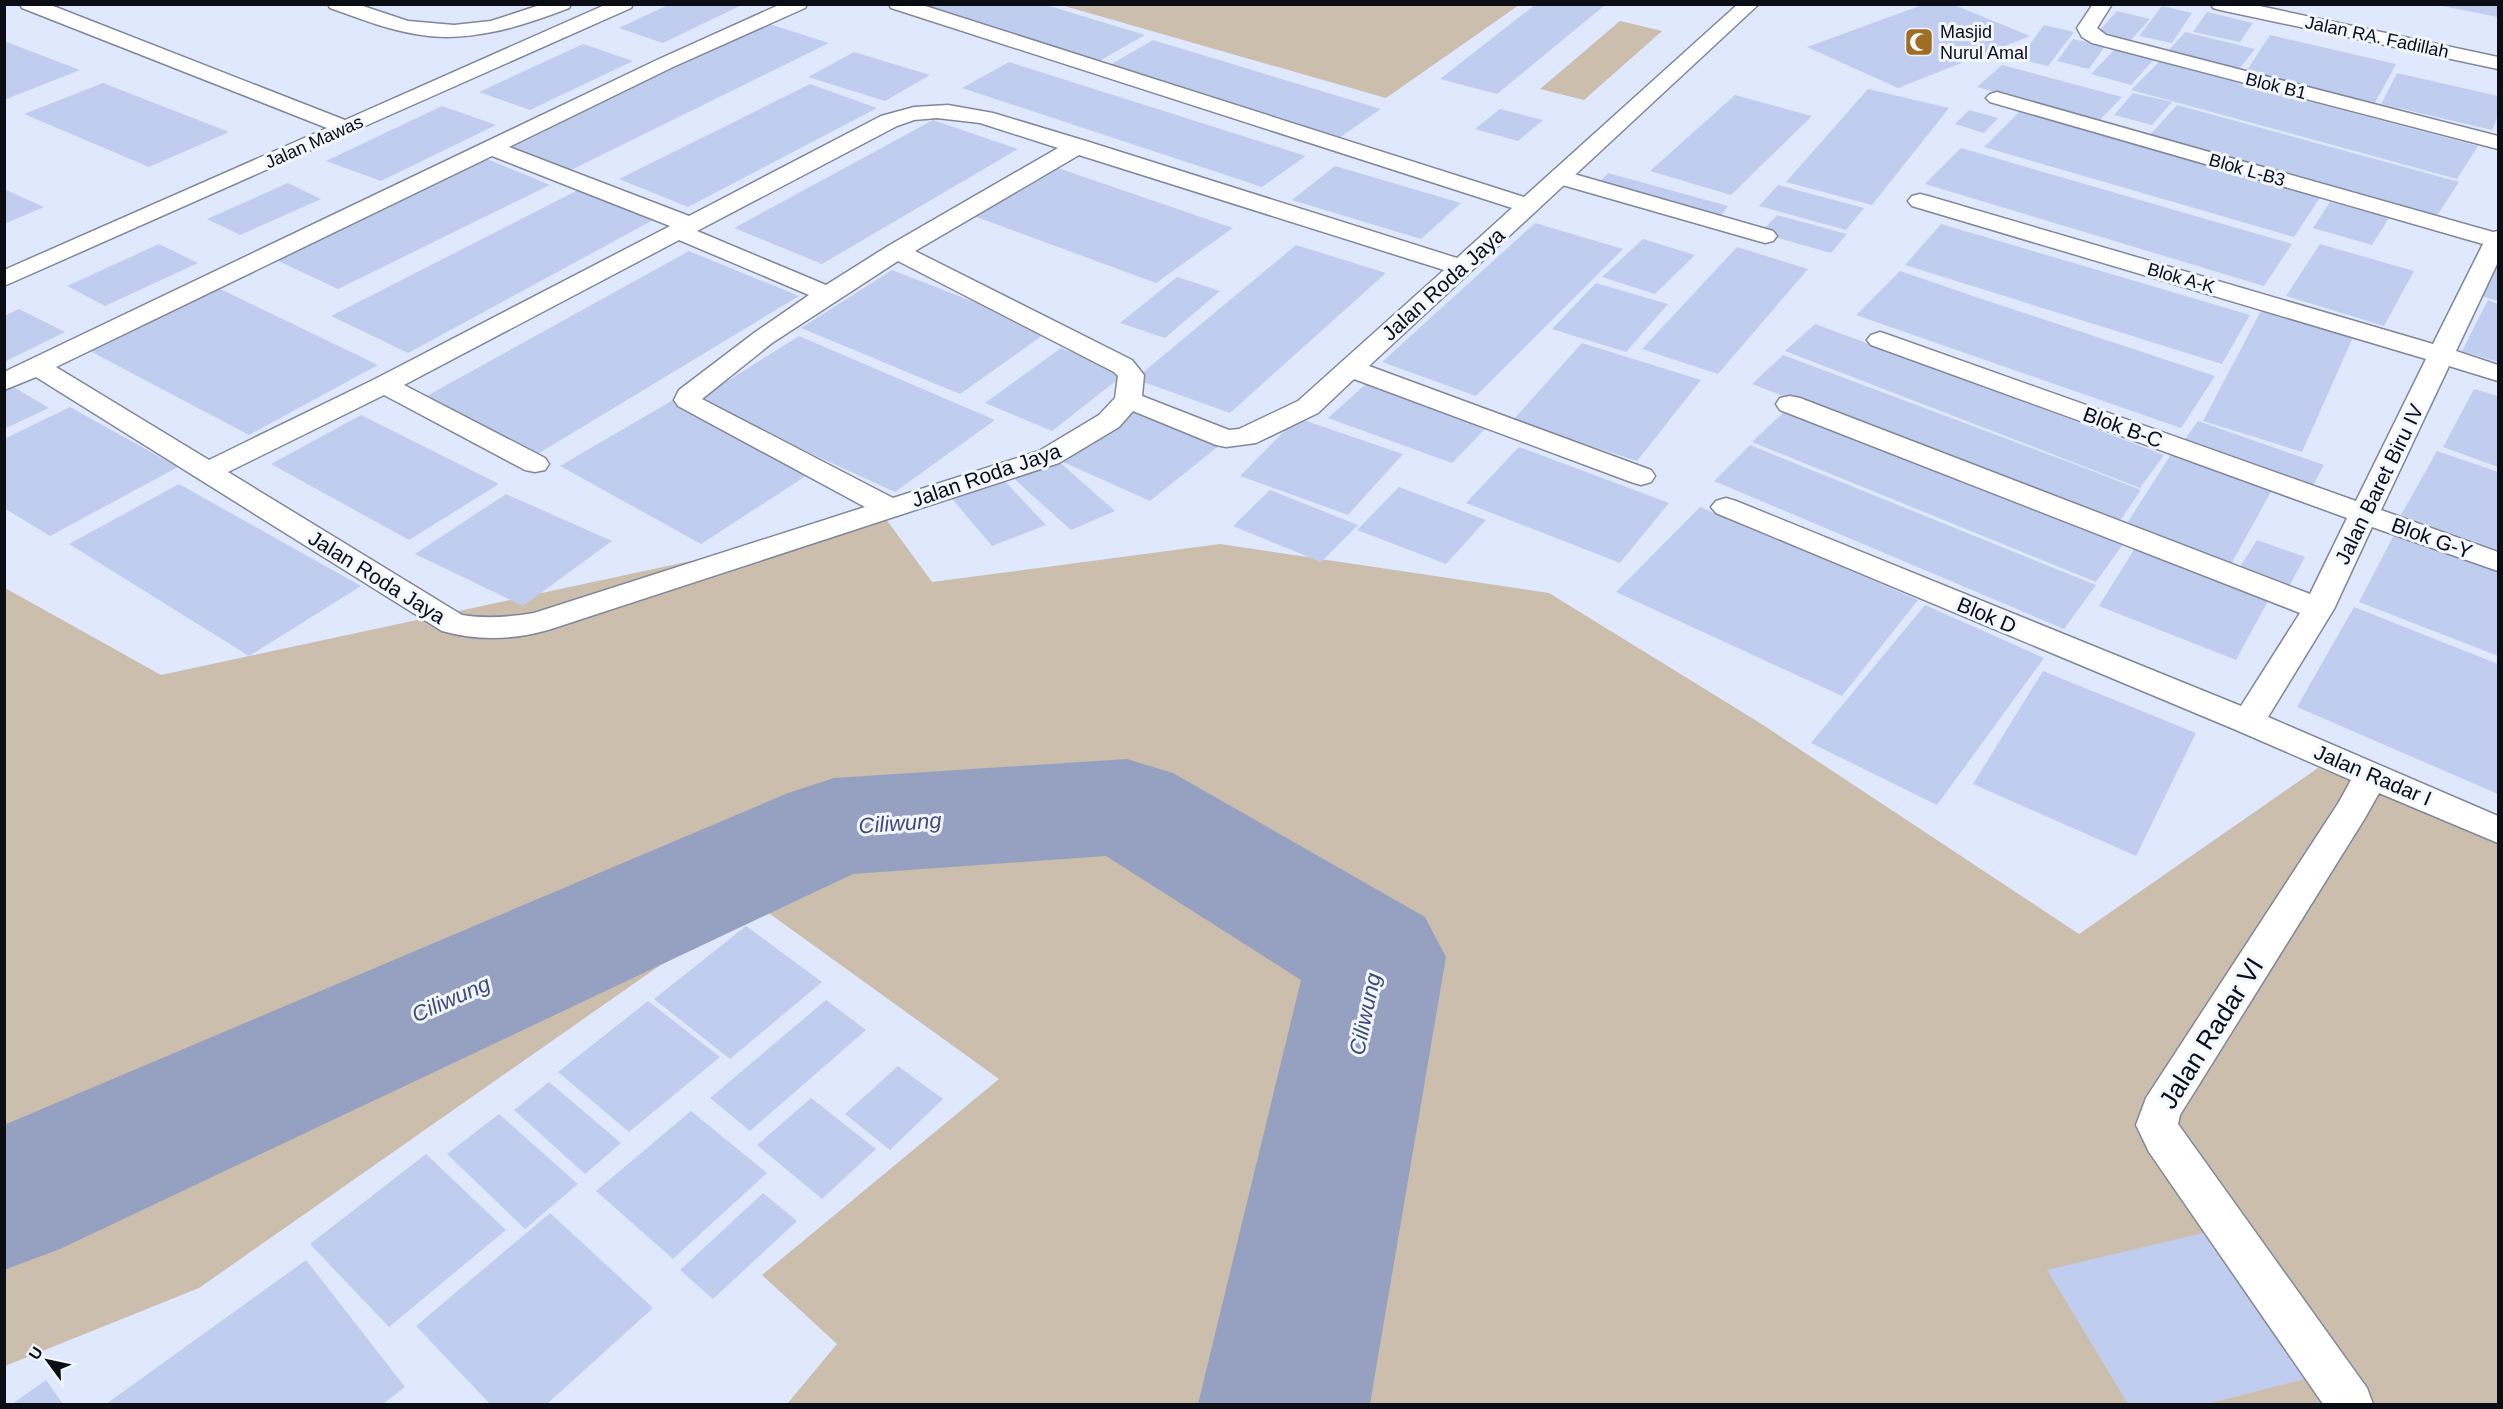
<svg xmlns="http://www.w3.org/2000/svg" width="2503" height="1409" font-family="Arial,sans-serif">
  <rect width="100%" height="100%" fill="#e0e8fe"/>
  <path fill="#ccbeac" d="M1218,4L1224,6L1228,4L1519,5L1386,98L1061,5Z
    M1620,21L1662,31L1584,100L1540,89Z
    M886,519L932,582L1220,544L1549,593L1760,723L2079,934L2318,768L2498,835V1404H787L837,1344L762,1275L999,1079L752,901L199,1288L5,1366V588L161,675Z"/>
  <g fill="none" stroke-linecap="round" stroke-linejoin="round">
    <path fill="#96a1c1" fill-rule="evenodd" d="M1127,759L1173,773L1425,917L1446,957L1370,1404H1198L1301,980L1106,856L853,874L60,1249L4,1270V1125L788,793L834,778Z"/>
  </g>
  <path fill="#c1cdef" d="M670,4H744L663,43L619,28Z
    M1043,4L1145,35L1099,61L919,5Z
    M1536,4L1604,6L1497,94L1440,79Z
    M1925,4H1952L2030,36L1898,88L1807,47Z
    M2442,4H2498V17L2442,6Z
    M2162,6L2192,13L2172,43L2139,36Z
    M2117,11L2150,19L2131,40L2098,32Z
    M2207,12L2253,23L2240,42L2193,32Z
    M766,23L829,43L567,172L503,146Z
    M2044,25L2074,32L2048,66L2019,59Z
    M2185,32L2255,49L2240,68L2169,50Z
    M2270,35L2396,64L2375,103L2245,73Z
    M2073,39L2105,46L2089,69L2057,61Z
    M1153,40L1381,109L1339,138L1108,66Z
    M4,41L80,70L4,100Z
    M583,44L633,61L530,110L479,92Z
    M2116,48L2155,58L2131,85L2091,74Z
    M854,52L930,75L885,101L808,77Z
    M1009,62L1306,156L1262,187L962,88Z
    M2159,62L2204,74L2478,146L2457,179L2131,90Z
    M2002,65L2122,97L2099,121L1977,87Z
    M2397,73L2498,96V116L2492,130L2381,104Z
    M103,83L229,132L149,167L24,114Z
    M810,84L877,108L688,207L619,179Z
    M1868,89L1949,108L1872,205L1786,182Z
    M2133,93L2172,102L2152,125L2114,115Z
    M1735,95L1812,116L1731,195L1650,171Z
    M2177,105L2459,182L2436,217L2149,136Z
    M442,106L496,125L381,181L326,161Z
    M1500,109L1543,120L1518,141L1475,129Z
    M1969,110L1998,118L1984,133L1955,124Z
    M2021,110L2323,193L2294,237L1984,147Z
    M933,120L1018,149L822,264L734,228Z
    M1961,148L2064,178L2292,244L2264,286L1925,184Z
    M485,158L550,185L338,289L272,258Z
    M1052,166L1233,228L1156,283L971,215Z
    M1335,166L1461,203L1421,239L1292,200Z
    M1608,173L1728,206L1720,217L1599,183Z
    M288,183L321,199L240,235L207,219Z
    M1778,185L1864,208L1846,230L1759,206Z
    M4,189L44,207L4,224Z
    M580,189L655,219L408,353L331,316Z
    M2330,202L2389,218L2372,245L2313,228Z
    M1777,215L1847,234L1831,253L1760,233Z
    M1535,223L1623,249L1476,396L1382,362Z
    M1941,224L2135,281L2250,315L2222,364L1905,265Z
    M1643,239L1695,255L1655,294L1602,277Z
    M159,244L198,263L105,306L67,286Z
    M2320,244L2414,271L2384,326L2286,296Z
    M1296,245L1386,273L1230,413L1135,379Z
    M1737,247L1808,269L1718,374L1642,349Z
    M689,251L799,296L536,455L423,398Z
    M2498,263V301L2481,296Z
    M892,270L1049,331L960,394L801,328Z
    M1900,271L1970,295L2215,376L2181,428L1856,315Z
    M1177,277L1220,291L1165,338L1120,323Z
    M1596,283L1668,304L1626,352L1552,329Z
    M218,288L378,365L249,435L88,350Z
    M2488,300L2498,304V362L2462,351Z
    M2263,307L2355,333L2302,452L2203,421Z
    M19,309L65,332L4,362V316Z
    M1815,324L1958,377L2164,455L2140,488L1785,351Z
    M799,336L995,420L895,492L696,401Z
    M1582,343L1701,380L1637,461L1513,420Z
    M1061,348L1126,373L1052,431L985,403Z
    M1783,355L2082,467L2141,490L2117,525L1752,384Z
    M1367,383L1488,426L1452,463L1328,418Z
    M12,386L49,408L4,429V390Z
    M2474,389L2498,396V467L2443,447Z
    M673,400L812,472L701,544L560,466Z
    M70,407L178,467L50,536L4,508V439Z
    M1788,408L2126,540L2096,582L1752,442Z
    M1135,409L1220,445L1150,501L1063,462Z
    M361,415L499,484L409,540L271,464Z
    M1297,418L1403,454L1348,515L1240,476Z
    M2198,421L2324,465L2312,487L2183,442Z
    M1750,445L1814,471L2096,585L2064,629L1714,481Z
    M1519,447L1669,503L1620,563L1466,503Z
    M2437,451L2498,472V550L2401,515Z
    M2172,453L2273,488L2228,570L2122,531Z
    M1055,458L1115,511L1071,530L1011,476Z
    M999,475L1046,525L992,546L948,494Z
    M179,484L361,586L249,656L69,544Z
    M1399,487L1486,520L1446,564L1357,530Z
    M1270,490L1358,525L1321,562L1233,526Z
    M506,494L612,541L523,606L415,554Z
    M1700,507L1778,540L1918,600L1842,696L1616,592Z
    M2395,533L2498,571V656L2359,602Z
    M2257,540L2305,557L2286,592L2236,573Z
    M2135,548L2269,599L2236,660L2099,606Z
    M1925,605L2044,658L1937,805L1811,743Z
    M2354,607L2498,664V794L2297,707Z
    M2043,671L2196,733L2136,856L1973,784Z
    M746,926L822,982L730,1059L654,999Z
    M826,1000L866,1030L750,1131L710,1098Z
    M648,1001L720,1057L629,1132L558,1072Z
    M898,1066L943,1099L890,1150L845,1114Z
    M549,1082L621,1143L585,1174L514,1110Z
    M811,1098L876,1149L822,1199L757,1145Z
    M691,1111L767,1173L673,1259L596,1191Z
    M499,1114L578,1184L525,1229L447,1154Z
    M426,1154L506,1230L389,1327L310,1244Z
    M763,1193L797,1221L713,1299L680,1270Z
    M550,1213L653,1308L547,1404H490L416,1326Z
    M2207,1232L2309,1378L2207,1404H2128L2047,1270Z
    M306,1260L405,1387L383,1404H106Z
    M46,1380L63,1404H12Z"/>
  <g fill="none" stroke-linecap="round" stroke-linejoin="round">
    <g stroke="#80879b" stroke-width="3">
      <path id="lane" d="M328,4H357L408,21L454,25L491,21L543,4H571L569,8C520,27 467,44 415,34C386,29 358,18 330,8Z
        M1560,170L1773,231L1777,236L1773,241L1765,243L1552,182L1549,177L1552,172Z"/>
    </g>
    <g stroke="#80879b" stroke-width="3">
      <path id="street" d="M20,4H48L345,120L607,4H633L631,8L4,286V270L327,128L22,8Z
        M781,4H807L805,8L673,67L509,147L689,216L881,116L914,107L948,105L993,113L1086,141L1457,258L1512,208L891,8L889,4H919L1524,197L1738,4H1759L1369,366L1651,470L1655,476L1651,482L1641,485L1631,482L1354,379L1318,413L1256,443L1226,447L1216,445L1133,411L1119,427L1059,463L548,630C513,640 477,641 442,631L36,377L4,390V372L659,59ZM937,118L980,123L1058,148L888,246L826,285L697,231L897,126L914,120ZM1079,155L1444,270L1298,401L1239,429L1229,430L1142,396L1144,375L1132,360L915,251ZM492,156L670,226L375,379L209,460L56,367ZM679,240L809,295L754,333L679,390L674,400L678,406L865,507L534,613C510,617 486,619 462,615L228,472L384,395L525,470L535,472L545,470L549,464L545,458L404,385ZM898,261L1114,372L1118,376L1115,398L1099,415L1039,451L893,498L702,399L772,343Z
        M2093,4H2112L2097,28L2106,35L2498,136V149L2092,43L2082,37L2077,28Z
        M1997,92L2493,232L2498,231V262L2456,351L2498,365V381L2449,366L2381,510L2498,552V571L2372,527L2334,609L2268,717L2498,816V843L2379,793L2365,818L2180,1115L2178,1124L2367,1388L2373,1404H2323L2149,1152L2136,1125L2146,1098L2339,802L2351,780L2236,730L1716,513L1711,507L1716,501L1726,498L1736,501L2241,706L2300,613L1780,410L1776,404L1780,398L1790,396L1800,398L2310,594L2347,518L1871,345L1867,340L1871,335L1880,332L1889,335L2356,501L2426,359L1912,206L1908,201L1912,196L1920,194L1928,196L2433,344L2483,244L1990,102L1986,98L1990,94Z"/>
    </g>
    <g stroke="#80879b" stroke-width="3">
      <path id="secondary" d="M2211,4H2250L2498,57V69L2220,10L2213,8Z"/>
    </g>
    <use href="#lane" fill="#fff" fill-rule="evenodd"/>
    <use href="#street" fill="#fff" fill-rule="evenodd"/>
    <use href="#secondary" fill="#fff" fill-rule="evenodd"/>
  </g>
  <defs>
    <g id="mosque-square" transform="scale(1.5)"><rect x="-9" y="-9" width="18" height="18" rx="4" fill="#9f6e22" stroke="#f2f6ff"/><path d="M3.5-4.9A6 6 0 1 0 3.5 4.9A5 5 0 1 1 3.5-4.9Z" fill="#fff"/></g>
  </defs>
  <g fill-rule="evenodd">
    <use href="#mosque-square" x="1919" y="42"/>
  </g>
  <g text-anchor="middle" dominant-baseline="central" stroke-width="6" stroke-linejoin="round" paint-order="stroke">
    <g font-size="18" fill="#0b0d15" stroke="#f2f6ff" text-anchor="start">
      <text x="1940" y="32">Masjid<tspan x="1940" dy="21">Nurul Amal</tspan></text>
    </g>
    <g font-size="18" fill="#0b0d15" stroke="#f2f6ff">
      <text transform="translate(2377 37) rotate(12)">Jalan RA. Fadillah</text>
      <text transform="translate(2276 86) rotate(14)">Blok B1</text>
      <text transform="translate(314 142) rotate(-24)">Jalan Mawas</text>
      <text transform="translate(2247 170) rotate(16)">Blok L-B3</text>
      <text transform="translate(2181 278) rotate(16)">Blok A-K</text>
    </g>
    <g font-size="21" fill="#0b0d15" stroke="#f2f6ff">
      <text transform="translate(1443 284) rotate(-42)">Jalan Roda Jaya</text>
      <text transform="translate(2123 427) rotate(20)">Blok B-C</text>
      <text transform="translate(986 475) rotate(-19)">Jalan Roda Jaya</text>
      <text transform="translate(2379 484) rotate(-64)">Jalan Baret Biru IV</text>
      <text transform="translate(2432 538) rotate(20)">Blok G-Y</text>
      <text transform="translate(377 577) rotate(32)">Jalan Roda Jaya</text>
      <text transform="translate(1987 615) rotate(23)">Blok D</text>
      <text transform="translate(2373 775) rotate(23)">Jalan Radar I</text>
    </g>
    <g font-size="22" font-style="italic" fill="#3e4b7a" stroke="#f2f6ff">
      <text transform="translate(900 823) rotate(-4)">Ciliwung</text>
      <text transform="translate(451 999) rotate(-24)">Ciliwung</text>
      <text transform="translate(1365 1014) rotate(-78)">Ciliwung</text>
    </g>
    <g font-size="26" fill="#0b0d15" stroke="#f2f6ff">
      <text transform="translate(2211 1033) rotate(-58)">Jalan Radar VI</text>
    </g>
  </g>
  <rect width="2503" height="1409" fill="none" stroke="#0b0d15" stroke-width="12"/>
  <g transform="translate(48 1361) rotate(303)" stroke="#f2f6ff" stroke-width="4.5" paint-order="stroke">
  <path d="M0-4.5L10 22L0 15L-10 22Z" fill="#0b0d15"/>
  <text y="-9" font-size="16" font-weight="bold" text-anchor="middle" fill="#0b0d15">U</text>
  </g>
</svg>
